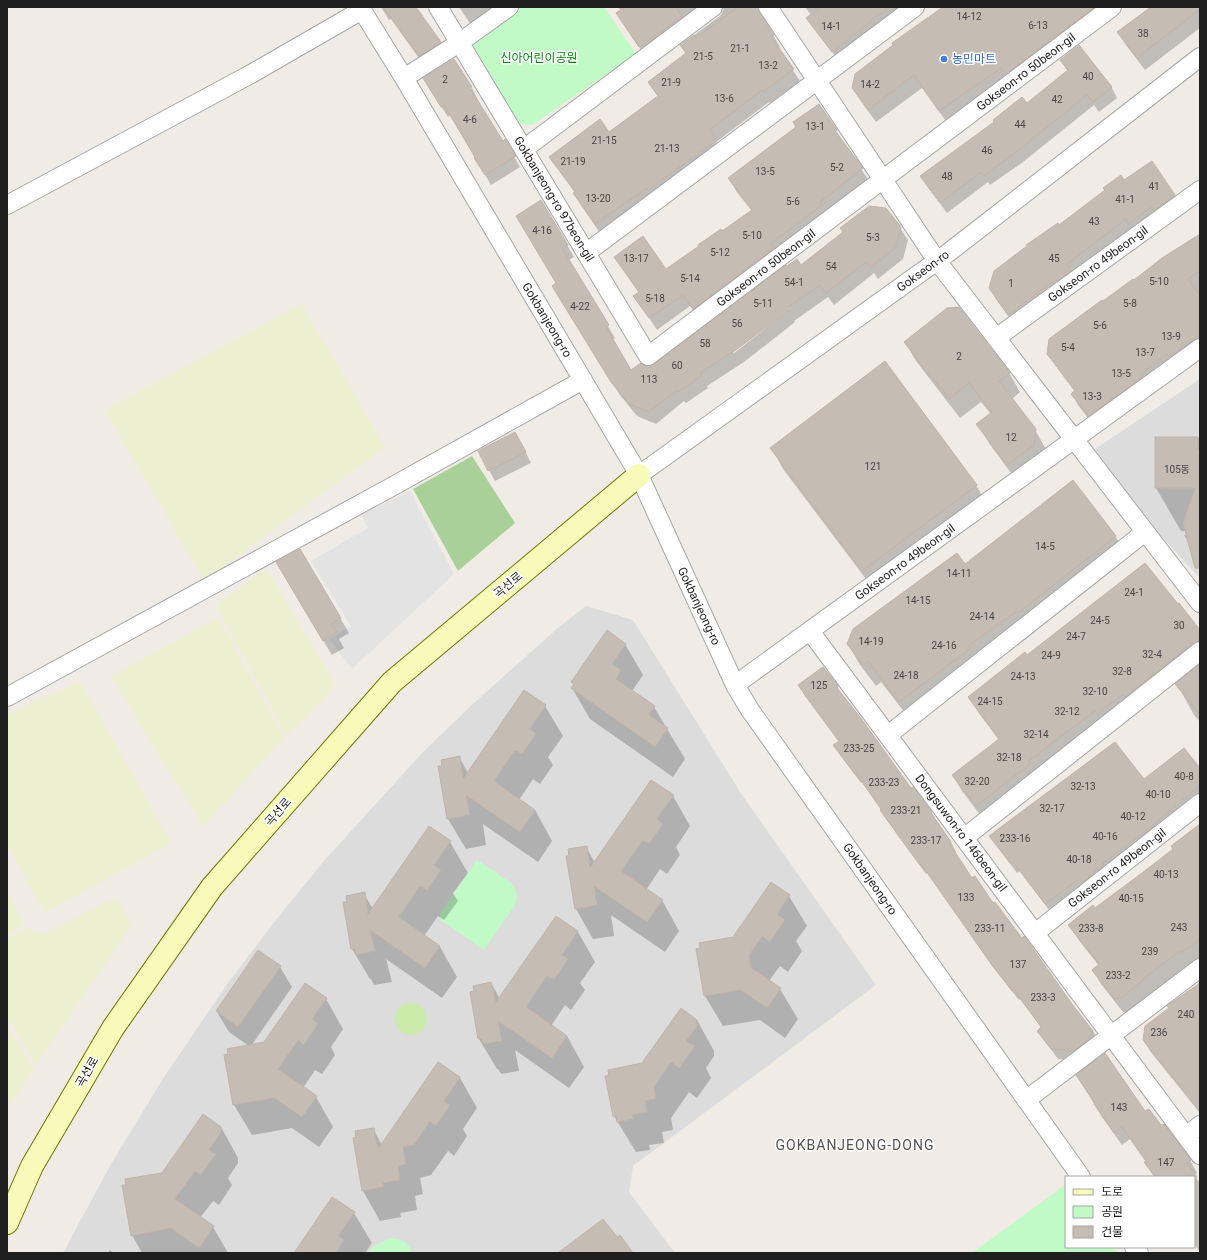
<svg xmlns="http://www.w3.org/2000/svg" width="1207" height="1260" font-family="Roboto,'Noto Sans KR',sans-serif">
  <rect width="100%" height="100%" fill="#f0ece5"/>
  <path fill="#dddcdc" d="M1200,379V578L1086,455Z
    M586,606L633,620L742,795L876,985L633,1166L629,1192L675,1253H63L111,1164L164,1077L228,983L272,925L323,862L423,752L475,702L559,627Z"/>
  <path fill="#ecefd0" d="M302,304L385,447L204,581L105,410Z
    M266,568L336,685L287,736L216,605Z
    M218,618L284,738L203,827L111,676Z
    M80,681L171,843L45,913L7,845V715Z
    M7,892L24,925L7,934Z
    M116,897L132,925L36,1066L7,1017V939L28,927L36,933L45,934Z
    M7,1025L34,1069L7,1108Z"/>
  <path fill="#caebaa" d="M395 1019a16 16 0 1 1 32 0a16 16 0 1 1-32 0Z"/>
  <path fill="#a9d099" d="M472,456L515,523L458,571L413,489Z"/>
  <path fill="#c2fac7" d="M513,7H604L636,54L532,125L520,124L468,48Z
    M477,860L511,883C517,890 518,896 515,905L484,950L442,921L440,918V913Z
    M1066,1184V1247H1113L1118,1253H972Z
    M390,1238C401,1238 409,1242 412,1253H367L376,1245Z"/>
  <path fill="#e3e3e3" d="M410,491L454,574L352,669L329,639L351,626L311,561L368,528L361,515Z"/>
  <path fill="#0003" fill-rule="evenodd" d="M381,7H415L440,42L447,54L426,68L391,19L389,20Z
    M459,7H503L473,28Z
    M618,7H752L773,35L780,47L778,48L800,81L770,103L769,102L716,142L723,153L602,236L581,205L574,193H575L558,169L551,157L609,133L658,97L649,82L686,54L681,45L720,16L724,9L719,8L647,59L617,14L621,11Z
    M805,7H903L839,61L814,28L811,15Z
    M945,7H1113L948,124L922,88L876,122L861,101L853,88Z
    M1152,7H1200V28L1145,70L1126,45L1119,32Z
    M1079,46L1112,88L1117,98L1099,112L1094,105L1023,162L990,185L988,182L947,213L927,186L921,176L1027,104L1068,72L1061,60Z
    M472,88L477,98H476L502,142L505,141L520,167L491,185L450,115L448,117L430,89L467,92Z
    M819,105L869,181L700,321L690,306L657,330L635,296L639,293L615,257L666,271L752,211L736,191L730,179L797,127Z
    M1152,162L1183,209L1017,328L998,302L990,288L1059,227Z
    M524,228L567,245L574,257L568,260L615,338L612,340L631,372L655,365L801,267L900,228L908,240L903,259L878,279L874,273L834,305L828,297L794,321L795,322L744,362L707,386L708,388L686,403L684,401L656,424L637,416L620,395L560,298L558,283ZM789,308V310L734,353L733,352Z
    M1200,235V351L1095,427L1078,405L1072,394L1075,392L1055,365L1048,354L1103,302Z
    M905,342L1009,373L1020,392L1012,399L1035,430L1046,449L1019,484L989,443L978,424L991,414L981,402L960,418L916,361Z
    M1156,438H1200V563L1184,535L1187,536L1186,531H1181L1156,488Z
    M521,443L531,463L495,481L479,451Z
    M772,448L976,485L988,506L875,591L783,469Z
    M1072,481L1116,537L1128,558L1031,634L1030,632L912,722L881,682L876,686L860,665L848,644L854,629L957,554L965,565Z
    M300,550L349,633L339,639L344,648L332,655L285,577Z
    M1200,632V660L985,821L962,791L953,776L999,740L978,712L969,697L1026,656Z
    M625,644L643,675L632,691L654,707L685,759L673,777L590,719L572,688L575,685L573,682Z
    M1200,666V722L1194,715L1177,684Z
    M799,685L837,687L843,697L910,789L931,813L951,842L956,852L955,853L972,879L1093,1031L1099,1041L1080,1061L1058,1059L1045,1041L1039,1031L1042,1028L1020,999L1019,1000L992,966L928,873L926,874L887,820L882,810L862,782L861,783L841,756L835,746L839,742L805,696Z
    M545,706L563,736L548,757L553,765L540,784L533,779L519,800L535,810L552,841L538,862L483,824L486,845L466,849L448,819L440,767L443,766L459,757L468,773Z
    M1200,769V800L1052,914L1020,871L1017,873L997,846L991,836L1144,781Z
    M673,796L690,826L676,847L680,855L667,874L660,869L646,890L662,900L679,931L665,952L611,915L614,936L593,939L576,909L570,856L586,847L595,863Z
    M1200,825V959L1190,966L1188,965L1150,994L1151,995L1129,1012H1123L1101,984L1093,970L1099,966L1078,939L1070,925L1095,909L1174,850Z
    M450,842L468,873L453,893L458,901L444,920L438,916L424,936L440,947L457,977L442,998L386,959L392,982L374,985L371,979H370L352,949L348,902L364,894L373,909Z
    M789,896L807,926L796,941L802,951L788,972L780,966L769,981L780,989L798,1019L785,1038L760,1020L723,1026L705,996L697,950L734,938Z
    M556,917L578,932L595,962L580,983L585,990L571,1010L565,1005L551,1026L567,1036L584,1067L569,1088L515,1050L519,1071L501,1074L498,1069H497L479,1039L491,983L500,999Z
    M280,967L292,987L251,1046L265,1043L326,999L343,1029L331,1047L335,1055L322,1074L315,1070L303,1088L316,1097L333,1127L319,1147L292,1128L252,1135L234,1105L226,1056L249,1046L229,1032L217,1012Z
    M1200,982V1113L1150,1051L1144,1040Z
    M697,1020L714,1051V1056L706,1068L711,1078L697,1098L689,1092L671,1118L673,1130L662,1132L664,1143L649,1145L650,1150L636,1152L614,1116L643,1064Z
    M439,1063L460,1078L477,1108L463,1129L467,1136L454,1156L448,1151L431,1175L420,1178L423,1194L415,1196L417,1210L400,1213L401,1217L380,1221L363,1191L373,1129L382,1145Z
    M1077,1076L1145,1113L1190,1160L1197,1173L1194,1175L1200,1183V1252L1194,1244V1177H1154L1146,1162L1130,1139L1122,1145L1102,1117Z
    M221,1127L238,1158V1163L228,1178L232,1185L219,1205L213,1201L200,1218L213,1227L228,1253H142L132,1235L163,1174Z
    M354,1213L372,1243L365,1253H295Z
    M110,1250L114,1253H107Z"/>
  <path fill="#c5bcb4" stroke="#c2b3a7" d="M383,7H416L441,42L419,56Z
    M625,7H676L682,17L639,47L616,13Z
    M738,7H756L774,35L771,37L794,69L763,92L762,90L709,130L717,140L648,190L647,188L595,224L573,193L575,191L549,157L600,119L609,132L658,96L648,82L686,53L680,45L694,35L696,38Z
    M821,7H889L832,52L806,18Z
    M943,7H1095L1006,74L1001,68L939,111L914,75L868,110L852,88L855,74L893,45L892,43Z
    M1151,7H1200V9L1137,58L1117,32Z
    M1079,45L1112,87L1093,102L1087,95L1017,151L984,176L981,172L940,203L920,176L994,122L993,120L1022,97L1027,103L1068,70L1060,60Z
    M454,59L472,87L470,88L503,141L505,139L516,156L485,175L474,158L475,157L444,105L441,107L423,78Z
    M819,104L837,130L835,131L863,168L820,202L822,205L771,243L774,248L693,309L683,295L649,318L633,296L639,292L614,257L643,236L666,269L699,246L698,245L721,229L722,231L752,210L728,178L796,127L793,122Z
    M1152,161L1175,195L1154,210L1152,207L1128,224L1126,219L1067,264L1071,271L1053,284L1052,282L1008,315L989,288L994,271L1027,246L1026,245L1058,223L1059,225L1105,190L1103,188L1121,175L1124,180Z
    M541,200L568,245L562,248L609,325L606,327L631,370L641,363L648,366L654,364L786,265L787,266L797,259L801,265L843,232L840,228L869,206L886,208L901,227L896,247L871,267L866,262L826,293L820,285L787,308L789,310L737,349L700,373L702,375L678,392L677,390L649,412L629,404L611,382L552,286L556,283L516,216Z
    M1200,234V271L1188,279L1200,295V335L1169,357L1167,354L1141,374L1143,377L1088,416L1071,394L1075,390L1047,354L1049,339L1102,300L1103,301L1133,279L1134,280L1162,258Z
    M959,307L1010,373L999,381L1036,429L1034,445L1007,465L976,424L992,412L969,383L949,399L904,342L947,308Z
    M885,361L977,485L862,571L770,448Z
    M515,432L526,452L488,471L478,451Z
    M1155,437H1198V450H1200V568H1195L1183,523L1195,488H1155Z
    M1073,480L1116,536L1018,613L1017,611L968,646L970,649L899,702L868,661L863,665L847,644L853,629L957,553L965,564Z
    M300,549L341,618L331,624L337,632L323,641L276,562Z
    M1145,563L1178,604L1179,603L1200,630V641L1193,643L1125,697L1123,694L1098,714L1095,711L1056,740L1029,761L1031,763L976,806L952,775L999,739L968,697L1025,652L1027,655Z
    M607,630L626,644L612,664L621,670L616,679L655,706L649,715L668,728L655,747L571,688L574,684L571,682Z
    M1200,664V714L1175,684Z
    M823,667L838,686L837,688L860,717L911,788L913,787L932,812L931,813L951,842L949,843L972,878L975,876L993,903L995,902L1022,938L1024,936L1072,1004L1093,1031L1091,1033L1093,1036L1073,1051L1051,1049L1037,1031L1041,1027L1014,990L1012,991L985,955L921,864L920,865L898,835L880,810L881,809L856,773L855,774L833,745L839,741L798,685Z
    M524,690L546,705L530,729L536,734L522,754L515,750L494,781L535,810L520,832L466,795L470,815L447,819L438,766H442L441,760L460,756L463,779Z
    M1115,742L1144,779L1184,748L1200,768V785L1152,826L1103,863L1104,864L1079,885L1076,881L1045,904L1013,862L1011,864L989,836Z
    M651,780L674,795L657,819L663,824L649,844L643,840L621,871L663,900L647,922L594,886L597,905L575,909L566,856H569L568,849L587,846L590,868Z
    M1200,824V939L1181,953L1180,951L1143,979V980L1121,998L1114,999L1092,970L1099,964L1068,925L1093,905L1095,908L1146,870L1173,849L1171,846Z
    M429,826L451,841L434,865L441,870L427,890L420,886L399,917L440,946L425,968L370,930L375,951L356,955L355,949H351L343,902H347L346,896L365,892L368,914Z
    M771,882L790,895L777,914L785,920L770,942L762,936L749,955L751,968L781,988L767,1008L741,990L704,996L696,949L700,948L699,943L733,937Z
    M556,916L578,931L562,955L568,959L554,980L547,976L526,1007L567,1036L552,1058L498,1021L502,1041L483,1044L482,1039H478L470,992L474,991L473,986L491,982L496,1002Z
    M258,950L281,966L238,1027L216,1011Z
    M305,983L327,998L312,1019L318,1024L304,1045L298,1040L278,1069L317,1096L302,1117L274,1098L233,1105L224,1055L228,1054L227,1049L264,1042Z
    M1200,983V1112L1143,1040L1145,1026L1169,1008L1167,1006Z
    M681,1008L697,1020V1026L686,1041L695,1046L679,1068L671,1062L654,1087L656,1099L645,1101L647,1112L632,1115L633,1119L617,1122L616,1116H613L605,1076L609,1075L608,1070L642,1063Z
    M1105,1053L1145,1111L1149,1109L1161,1125L1164,1124L1191,1160L1187,1163L1197,1177H1155L1144,1162L1146,1161L1122,1127L1114,1133L1094,1104L1095,1103L1076,1075Z
    M438,1062L460,1077L444,1101L450,1105L436,1126L430,1121L414,1145L403,1147L406,1164L398,1166L400,1180L383,1183L384,1187L362,1191L353,1138L356,1137L355,1131L374,1128L378,1149Z
    M203,1114L221,1127V1132L209,1150L216,1154L201,1175L195,1171L175,1199L214,1226L199,1248L171,1228L131,1236L122,1185H126L125,1179L162,1173Z
    M332,1197L355,1212L338,1236L344,1240L336,1253H294Z
    M603,1219L617,1237L620,1235L633,1253H558Z"/>
  <g fill="none" stroke-linecap="round" stroke-linejoin="round">
    <g stroke="#a6a6a6" stroke-width="20">
      <path id="minor" d="M360,7L404,78L639,475L735,685L750,710L1081,1177
        M438,7L648,356L1112,7
        M768,7L937,261L1200,603
        M404,78L459,43L509,7
        M524,149L713,7
        M7,205L251,74L362,10
        M586,253L915,7
        M996,338L1200,190
        M639,475L948,253L1200,57
        M810,631L1200,1155
        M735,685L1200,348
        M7,697L395,485L583,380
        M888,735L1145,532
        M964,838L1200,651
        M1035,933L1200,803
        M1026,1100L1200,968
        M1186,1136L1200,1125
        M1134,1247L1139,1253"/>
    </g>
    <g stroke="#6b7903" stroke-width="24">
      <path id="secondary" d="M7,1223L32,1166L113,1028L212,887L392,682L639,475"/>
    </g>
    <use href="#minor" stroke="#fff" stroke-width="18"/>
    <use href="#secondary" stroke="#f7fab9" stroke-width="22"/>
  </g>
  <circle fill="#3f7fe0" stroke="#fff" stroke-width="1.5" cx="944" cy="59" r="4"/>
  <g text-anchor="middle" dominant-baseline="central" stroke-width="3" stroke-linejoin="round" paint-order="stroke">
    <g font-size="10" fill="#484644">
      <text x="969" y="16">14-12</text>
      <text x="1038" y="25">6-13</text>
      <text x="831" y="26">14-1</text>
      <text x="1143" y="33">38</text>
      <text x="740" y="48">21-1</text>
      <text x="703" y="56">21-5</text>
      <text x="768" y="65">13-2</text>
      <text x="1088" y="76">40</text>
      <text x="445" y="79">2</text>
      <text x="671" y="82">21-9</text>
      <text x="870" y="84">14-2</text>
      <text x="724" y="98">13-6</text>
      <text x="1057" y="99">42</text>
      <text x="470" y="119">4-6</text>
      <text x="1020" y="124">44</text>
      <text x="815" y="126">13-1</text>
      <text x="604" y="140">21-15</text>
      <text x="667" y="148">21-13</text>
      <text x="987" y="150">46</text>
      <text x="573" y="161">21-19</text>
      <text x="837" y="167">5-2</text>
      <text x="765" y="171">13-5</text>
      <text x="947" y="176">48</text>
      <text x="1154" y="186">41</text>
      <text x="598" y="198">13-20</text>
      <text x="1125" y="199">41-1</text>
      <text x="793" y="201">5-6</text>
      <text x="1094" y="221">43</text>
      <text x="542" y="230">4-16</text>
      <text x="752" y="235">5-10</text>
      <text x="873" y="237">5-3</text>
      <text x="720" y="252">5-12</text>
      <text x="636" y="258">13-17</text>
      <text x="1054" y="258">45</text>
      <text x="831" y="266">54</text>
      <text x="690" y="278">5-14</text>
      <text x="1159" y="281">5-10</text>
      <text x="794" y="282">54-1</text>
      <text x="1011" y="283">1</text>
      <text x="655" y="298">5-18</text>
      <text x="763" y="303">5-11</text>
      <text x="1130" y="303">5-8</text>
      <text x="580" y="306">4-22</text>
      <text x="737" y="323">56</text>
      <text x="1100" y="325">5-6</text>
      <text x="1171" y="336">13-9</text>
      <text x="705" y="343">58</text>
      <text x="1068" y="347">5-4</text>
      <text x="1145" y="352">13-7</text>
      <text x="959" y="356">2</text>
      <text x="677" y="365">60</text>
      <text x="1121" y="373">13-5</text>
      <text x="649" y="379">113</text>
      <text x="1092" y="396">13-3</text>
      <text x="1011" y="437">12</text>
      <text x="873" y="466">121</text>
      <text x="1177" y="469">105동</text>
      <text x="1045" y="546">14-5</text>
      <text x="959" y="573">14-11</text>
      <text x="1134" y="592">24-1</text>
      <text x="918" y="600">14-15</text>
      <text x="982" y="616">24-14</text>
      <text x="1100" y="620">24-5</text>
      <text x="1179" y="625">30</text>
      <text x="1076" y="636">24-7</text>
      <text x="871" y="641">14-19</text>
      <text x="944" y="645">24-16</text>
      <text x="1152" y="654">32-4</text>
      <text x="1051" y="655">24-9</text>
      <text x="1122" y="671">32-8</text>
      <text x="906" y="675">24-18</text>
      <text x="1023" y="676">24-13</text>
      <text x="819" y="685">125</text>
      <text x="1095" y="691">32-10</text>
      <text x="990" y="701">24-15</text>
      <text x="1067" y="711">32-12</text>
      <text x="1036" y="734">32-14</text>
      <text x="859" y="748">233-25</text>
      <text x="1009" y="757">32-18</text>
      <text x="1184" y="776">40-8</text>
      <text x="977" y="781">32-20</text>
      <text x="884" y="782">233-23</text>
      <text x="1083" y="786">32-13</text>
      <text x="1158" y="794">40-10</text>
      <text x="1052" y="808">32-17</text>
      <text x="906" y="810">233-21</text>
      <text x="1133" y="816">40-12</text>
      <text x="1105" y="836">40-16</text>
      <text x="1015" y="838">233-16</text>
      <text x="926" y="840">233-17</text>
      <text x="1079" y="859">40-18</text>
      <text x="1166" y="874">40-13</text>
      <text x="966" y="897">133</text>
      <text x="1131" y="898">40-15</text>
      <text x="1179" y="927">243</text>
      <text x="990" y="928">233-11</text>
      <text x="1091" y="928">233-8</text>
      <text x="1150" y="951">239</text>
      <text x="1018" y="964">137</text>
      <text x="1118" y="975">233-2</text>
      <text x="1043" y="997">233-3</text>
      <text x="1186" y="1014">240</text>
      <text x="1159" y="1032">236</text>
      <text x="1119" y="1107">143</text>
      <text x="1166" y="1162">147</text>
    </g>
    <g font-size="12" fill="#0a8015" stroke="#fff">
      <text x="539" y="58">신아어린이공원</text>
    </g>
    <g font-size="12" fill="#366cbe" stroke="#fff" text-anchor="start">
      <text x="952" y="59">농민마트</text>
    </g>
    <g font-size="12" fill="#1f1f1f" stroke="#fff">
      <text transform="translate(1026 72) rotate(-37)">Gokseon-ro 50beon-gil</text>
      <text transform="translate(554 199) rotate(59)">Gokbanjeong-ro 97beon-gil</text>
      <text transform="translate(1098 264) rotate(-36)">Gokseon-ro 49beon-gil</text>
      <text transform="translate(766 268) rotate(-37)">Gokseon-ro 50beon-gil</text>
      <text transform="translate(923 271) rotate(-36)">Gokseon-ro</text>
      <text transform="translate(547 320) rotate(59)">Gokbanjeong-ro</text>
      <text transform="translate(905 562) rotate(-36)">Gokseon-ro 49beon-gil</text>
      <text transform="translate(508 585) rotate(-40)">곡선로</text>
      <text transform="translate(699 606) rotate(65)">Gokbanjeong-ro</text>
      <text transform="translate(278 812) rotate(-49)">곡선로</text>
      <text transform="translate(961 833) rotate(53)">Dongsuwon-ro 146beon-gil</text>
      <text transform="translate(1117 868) rotate(-38)">Gokseon-ro 49beon-gil</text>
      <text transform="translate(870 879) rotate(55)">Gokbanjeong-ro</text>
      <text transform="translate(87 1072) rotate(-60)">곡선로</text>
    </g>
    <g font-size="14" letter-spacing="1" fill="#525252" stroke="#fff">
      <text x="855" y="1145">GOKBANJEONG-DONG</text>
    </g>
  </g>
  <rect width="1207" height="1260" fill="none" stroke="#1f1f1f" stroke-width="16"/>
  <rect x="1065" y="1176" width="130" height="72" fill="#ffffff" stroke="#a5a5a5"/>
  <rect x="1073" y="1189" width="20" height="6" fill="#f7fab9" stroke="#a5a5a5"/>
  <text x="1101" y="1196" font-size="12" fill="#1f1f1f">도로</text>
  <rect x="1073" y="1206" width="20" height="12" fill="#c2fac7" stroke="#a5a5a5"/>
  <text x="1101" y="1216" font-size="12" fill="#1f1f1f">공원</text>
  <rect x="1073" y="1226" width="20" height="12" fill="#c5bcb4" stroke="#a5a5a5"/>
  <text x="1101" y="1236" font-size="12" fill="#1f1f1f">건물</text>
</svg>
